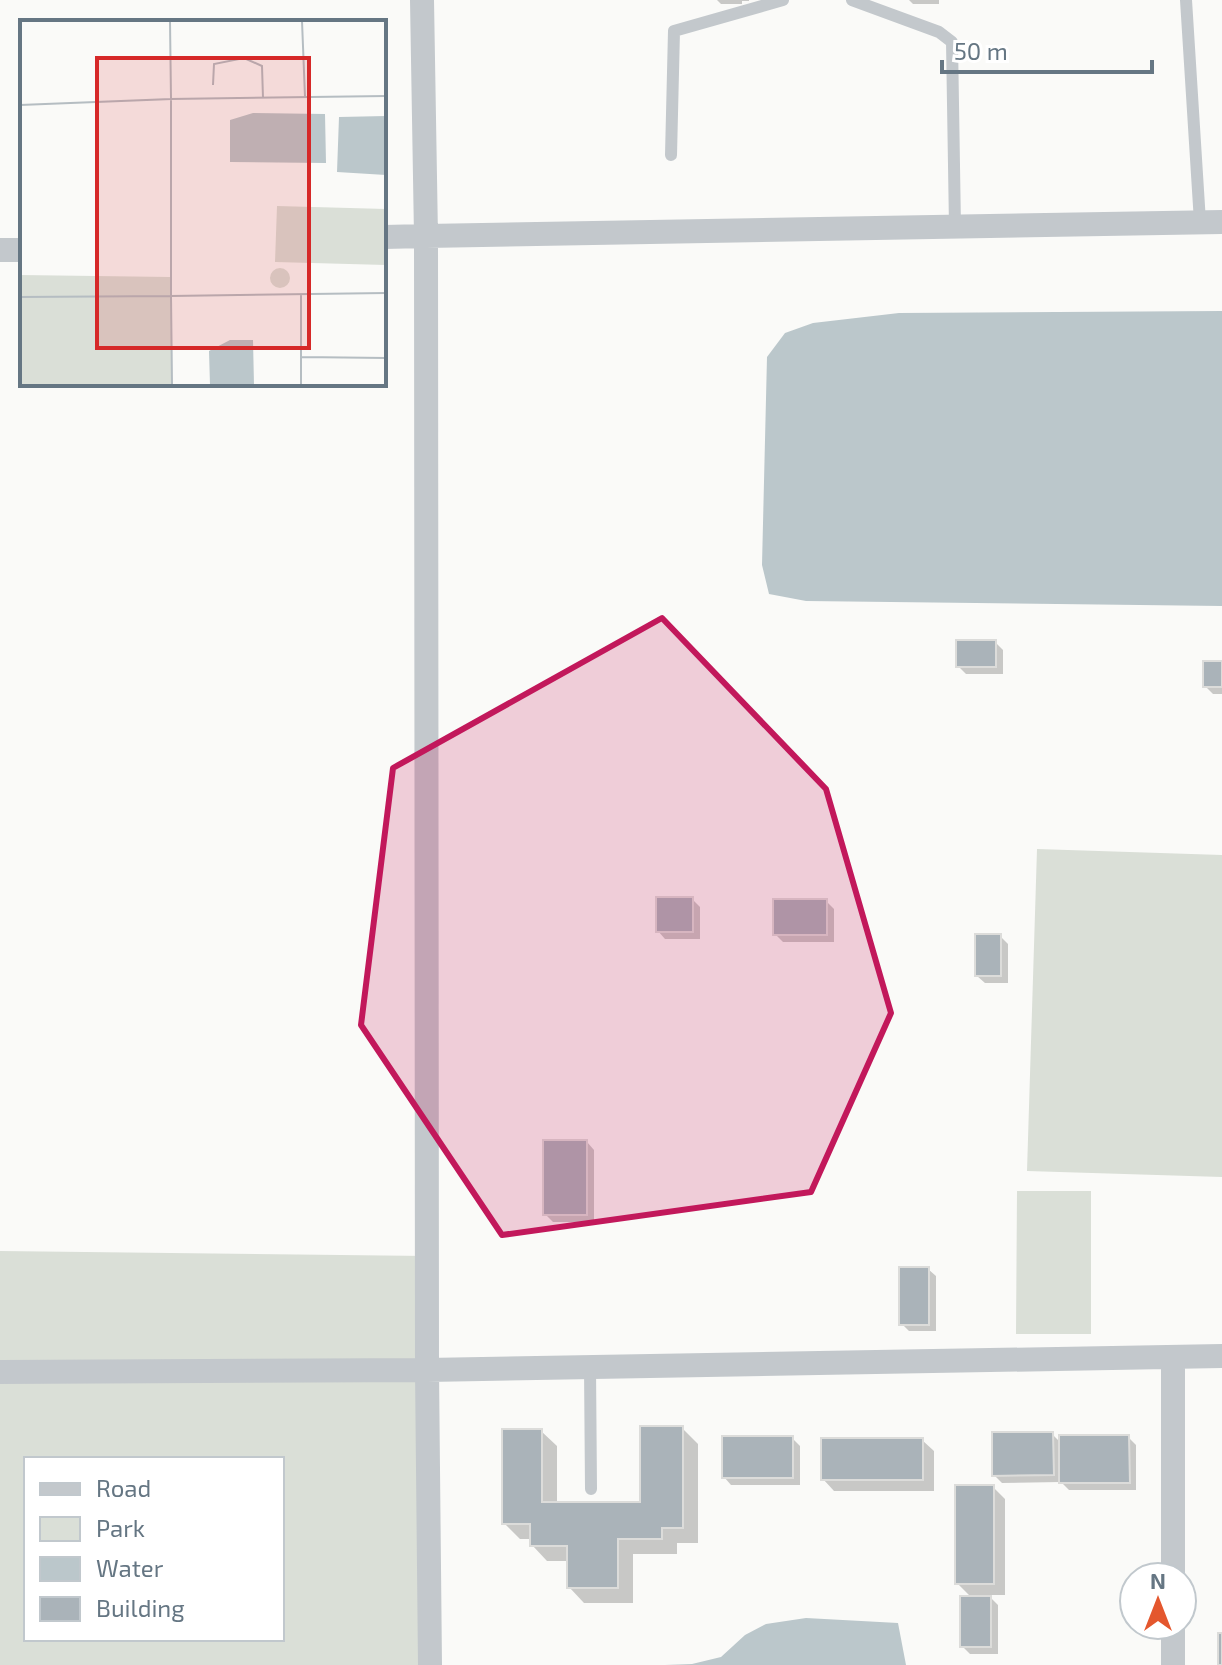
<svg xmlns="http://www.w3.org/2000/svg" width="1222" height="1665" font-family="'Exo 2',sans-serif">
  <rect width="100%" height="100%" fill="#fafaf8"/>
  <path fill="#dadfd7" fill-rule="evenodd" d="M1037,849L1222,855V1177L1027,1171Z
    M1017,1191H1091V1334H1016Z
    M0,1251L427,1256L431,1665H0ZM26,1459H282V1639H26Z"/>
  <path fill="#bbc7cb" d="M1222,311V606L806,601L769,594L762,565L767,357L785,333L813,323L899,313Z
    M806,1618L898,1623L906,1665H665L692,1664L721,1657L745,1635L766,1624Z"/>
  <path fill="#0003" d="M717,0H749V1H742V4H721Z
    M909,0H939V4H913Z
    M995,642L1003,650V674H966L958,666Z
    M1222,663V694H1213L1205,686Z
    M692,899L700,907V939H665L658,931Z
    M826,901L834,909V942H783L775,934Z
    M1000,936L1008,944V983H985L977,976Z
    M587,1142L594,1150V1222H553L545,1214Z
    M928,1269L936,1276V1331H909L902,1324Z
    M682,1428L698,1444V1543H677V1554H633V1603H584L569,1587V1561H547L532,1545V1539H520L504,1523L541,1431L557,1446V1504H642Z
    M1052,1434L1061,1443L1128,1437L1136,1445V1490H1069L1061,1482L1002,1483L994,1475Z
    M792,1438L800,1446V1485H731L724,1477Z
    M922,1440L934,1451V1491H834L823,1479Z
    M993,1487L1005,1499V1595H988L998,1605V1654H970L962,1646L972,1598L957,1583Z"/>
  <path fill="#aab3b9" stroke="#dcdcda" stroke-width="2" d="M956,640H996V667H956Z
    M1203,661H1222V687H1203Z
    M656,897H693V932H656Z
    M773,899H827V935H773Z
    M975,934H1001V976H975Z
    M543,1140H587V1215H543Z
    M899,1267H929V1325H899Z
    M640,1426H683V1528H662V1539H618V1588H567V1546H530V1524H502V1429H542V1502H640Z
    M992,1432H1053L1054,1475L992,1476Z
    M1059,1435H1129L1130,1483H1059Z
    M722,1436H793V1478H722Z
    M821,1438H923V1480H821Z
    M955,1485H994V1584H955Z
    M960,1596H991V1647H960Z
    M1218,1633H1222V1665H1218Z"/>
  <g fill="none" stroke-linecap="round" stroke-linejoin="round">
    <path stroke="#c3c8cc" stroke-width="12" d="M852,0L939,32L952,42L955,227
      M1186,0L1200,222
      M671,155L674,31L783,0
      M590,1367L591,1489"/>
    <path stroke="#c3c8cc" stroke-width="24" d="M384,237L426,236L422,0
      M0,250H22
      M1173,1357V1577
      M0,1372L427,1370L426,236L1222,222
      M1173,1625V1665
      M430,1665L427,1370L1222,1356"/>
  </g>
  <path fill="#c2185b" fill-opacity="0.2" stroke="#c2185b" stroke-width="6" stroke-linejoin="round" d="M662,618L826,789L891,1013L811,1192L502,1235L361,1025L393,768Z"/>
  <g transform="translate(20 20)">
    <rect width="366" height="366" fill="#fafaf8"/>
    <path d="M257,186L366,189V245L255,242ZM250 258a10 10 0 1 1 20 0a10 10 0 1 1-20 0ZM0,255L151,257L152,365H0Z" fill="#dadfd7"/>
    <path d="M233,93L305,94L306,143L210,142V100ZM366,96V155L317,152L319,97ZM210,320H233L234,365H190L189,331Z" fill="#bbc7cb"/>
    <path fill="none" stroke="#b5bdc2" stroke-width="2" d="M282,1L285,77M193,65L194,44L224,38L242,46L243,78M0,85L151,79L150,1M281,274V365M0,277L151,276V79L366,76M281,337L366,338M152,365L151,276L366,273"/>
    <path fill="#d62828" fill-opacity="0.15" stroke="#d62828" stroke-width="4" d="M77,38H289V328H77Z"/>
    <rect width="366" height="366" fill="none" stroke="#657683" stroke-width="4"/>
  </g>
  <rect x="24" y="1457" width="260" height="184" fill="#ffffff" stroke="#c1c8cd" stroke-width="2"/>
  <rect x="40" y="1483" width="40" height="12" fill="#c3c8cc" stroke="#c1c8cd" stroke-width="2"/>
  <text x="96" y="1497" font-size="24" fill="#657683">Road</text>
  <rect x="40" y="1517" width="40" height="24" fill="#dadfd7" stroke="#c1c8cd" stroke-width="2"/>
  <text x="96" y="1537" font-size="24" fill="#657683">Park</text>
  <rect x="40" y="1557" width="40" height="24" fill="#bbc7cb" stroke="#c1c8cd" stroke-width="2"/>
  <text x="96" y="1577" font-size="24" fill="#657683">Water</text>
  <rect x="40" y="1597" width="40" height="24" fill="#aab3b9" stroke="#c1c8cd" stroke-width="2"/>
  <text x="96" y="1617" font-size="24" fill="#657683">Building</text>
  <g transform="translate(1158 1601)"><circle r="38" fill="#ffffff" stroke="#c1c8cd" stroke-width="2"/>
  <path d="M0-6L14 30L0 20L-14 30Z" fill="#e4572e"/>
  <text y="-12" font-size="22" font-weight="bold" text-anchor="middle" fill="#657683">N</text>
  </g>
  <path d="M942 60v12h210v-12" fill="none" stroke="#657683" stroke-width="4"/>
  <text x="954" y="60" font-size="24" fill="#657683" stroke="#ffffff" stroke-width="6" paint-order="stroke">50 m</text>
</svg>
